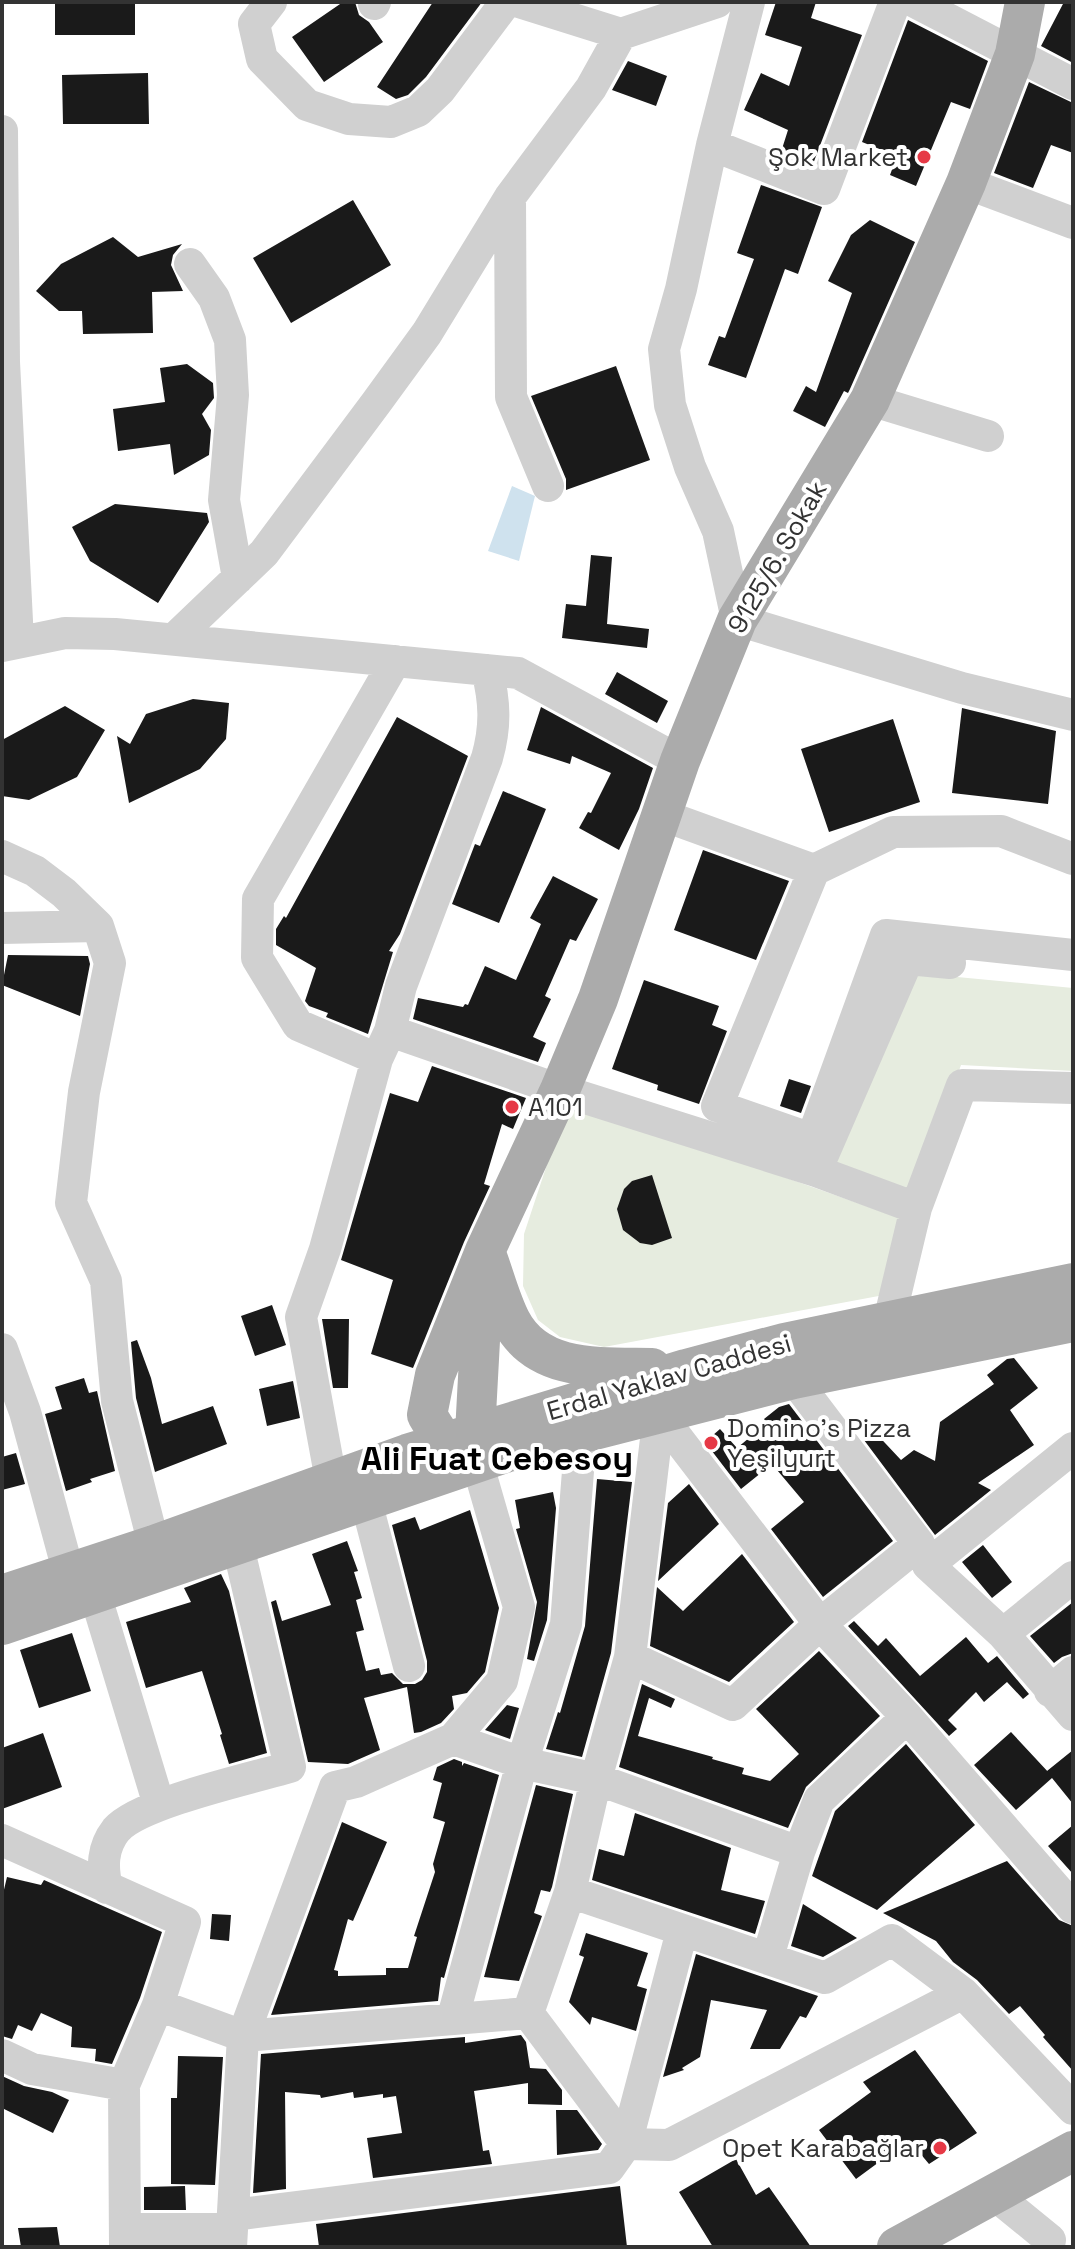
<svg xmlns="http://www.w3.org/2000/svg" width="1075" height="2249" font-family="'Space Grotesk',sans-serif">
  <rect width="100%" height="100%" fill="#fff"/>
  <path fill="#e6ecdf" d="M915,973L1073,988V1071L961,1065L916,1193L835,1165Z
    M568,1101L900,1218L884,1295L604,1347L560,1337L538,1320L523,1286L524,1234Z"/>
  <path fill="#cfe2ee" d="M512,486L535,496L519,561L488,551Z"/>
  <path fill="#1a1a1a" d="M55,2H135V35H55Z
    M343,2H355L359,15L369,22L383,42L324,82L292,37Z
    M433,2H482L426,77L408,95L396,99L377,87Z
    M776,2H816L811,18L862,35L813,164L781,152L788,130L744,110L761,73L789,86L802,47L765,35Z
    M1064,2H1073V63L1041,46Z
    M908,20L988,61L970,109L951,102L916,186L890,175L897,156L862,142Z
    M628,61L667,76L656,106L612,90Z
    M148,73L149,124H63L62,75Z
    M1029,82L1073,103V153L1051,145L1033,188L994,173Z
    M761,185L822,207L798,274L785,269L746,378L708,365L719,336L725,338L754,259L737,253Z
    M353,200L391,265L291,323L253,258Z
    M870,220L915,242L850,389L848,393L844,391L825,427L793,411L806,386L816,392L852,293L828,281L851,235Z
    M113,237L138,257L182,244L173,255L171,265L183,291L152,292L153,333L83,334L82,311H59L36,291L61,264Z
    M187,364L213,383L214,398L202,414L211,430L209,455L174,475L170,444L118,451L113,409L165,402L160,368Z
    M616,366L650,460L566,490V479L531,396Z
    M115,504L207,513L209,522L158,603L90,561L72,527Z
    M591,555L612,557L607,624L649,629L647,648L562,638L566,604L586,606Z
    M617,672L668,701L657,723L605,694Z
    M193,699L229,703L226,739L200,769L129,803L117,736L130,744L146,714Z
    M65,706L105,730L77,777L29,800L2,796V740Z
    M541,707L653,768L639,809L619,850L579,828L588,812L591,813L611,773L572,756L570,764L527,750Z
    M962,708L1056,731L1048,804L952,793Z
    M397,717L468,756L400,934L389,951L393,952L368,1034L326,1017L328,1013L309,1006L305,1001L316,968L276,945V929L284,916L286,918Z
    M893,719L920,802L829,832L801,749Z
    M503,791L546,809L499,923L452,904L475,844L480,846Z
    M703,850L789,881L756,960L674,930Z
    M553,876L598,899L576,941L570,939L545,996L551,999L533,1037L546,1043L538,1062L413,1019L418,998L463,1007L465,1004L468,1005L485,966L516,980L541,924L530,918Z
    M8,955L88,956L90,964L80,1016L2,985Z
    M644,980L719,1006L712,1025L727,1031L699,1104L657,1090L658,1085L612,1069Z
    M432,1066L526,1098L513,1129L502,1124L484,1184L490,1186L464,1242L413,1368L371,1354L393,1280L341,1260L390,1093L418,1102Z
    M789,1079L811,1086L801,1113L780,1106Z
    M652,1175L672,1238L652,1245L640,1243L623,1230L617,1209L624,1189L632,1181Z
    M272,1305L286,1345L255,1356L241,1316Z
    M322,1319H349L348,1388H333Z
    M137,1340L151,1378L162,1424L213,1406L227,1444L155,1472L136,1398L131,1342Z
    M1014,1358L1038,1388L1010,1410L1034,1445L978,1483L991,1490L935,1535L861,1436L870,1427L901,1460L914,1450L935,1461L940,1422L994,1384L987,1375L1007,1359Z
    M84,1378L89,1393L97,1391L115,1471L90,1479L92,1482L66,1491L45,1414L62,1409L55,1387Z
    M293,1381L300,1418L267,1426L259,1389Z
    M789,1404L893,1541L823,1597L771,1529L804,1502L772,1464L741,1489L705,1442L720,1429L737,1448L767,1423L764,1419L779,1407Z
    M16,1453L25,1484L2,1490V1457Z
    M597,1479L632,1482L611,1653L582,1757L546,1749L558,1712L560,1713L585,1626Z
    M689,1484L719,1524L658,1581L668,1503Z
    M553,1492L556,1508L547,1620L534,1661L527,1659L537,1602L516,1529L520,1528L515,1500Z
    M470,1510L499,1608L485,1672L467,1693L452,1696L454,1709L441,1723L421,1732L414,1733L407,1687L364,1698L380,1750L348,1764L308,1762L271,1602L276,1600L282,1621L331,1605L312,1554L347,1541L358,1571L354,1572L362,1598L356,1600L364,1630L356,1632L366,1671L379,1668L381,1675L392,1673L403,1684H415L422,1680L427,1672V1661L392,1525L415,1517L420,1530Z
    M983,1545L1012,1582L992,1598L962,1562Z
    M742,1554L794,1622L729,1682L650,1646L657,1587L683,1611Z
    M221,1574L229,1591L267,1753L229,1764L220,1735L222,1734L202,1671L146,1688L126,1622L191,1602L184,1588Z
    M1073,1602V1653L1062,1657L1054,1663L1030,1636Z
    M854,1621L878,1646L886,1638L920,1676L966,1637L988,1663L997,1656L1029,1694L1023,1699L1007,1682L984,1702L976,1692L948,1720L957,1729L949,1736L848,1626Z
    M72,1633L91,1691L39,1708L20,1650Z
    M819,1651L880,1716L806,1787L788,1828L619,1767L642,1684L675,1699L671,1708L649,1698L638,1736L713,1757L712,1759L744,1768L742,1774L770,1781L799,1754L756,1709Z
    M507,1705L519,1708L510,1739L485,1730Z
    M1011,1732L1050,1774L1047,1771L1073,1750V1804L1052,1778L1016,1810L974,1765Z
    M43,1733L62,1787L2,1809V1748Z
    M906,1744L975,1825L877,1910L812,1876L835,1811Z
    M454,1759L462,1762V1766L464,1763L499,1775L444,1978L441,1977L438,2001L271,2015L342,1822L387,1842L353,1921L348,1919L334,1970L338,1971V1976L386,1975V1968H408L417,1937L414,1936L435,1872L433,1864L445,1822L433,1818L442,1783L433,1780L437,1767Z
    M536,1785L573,1794L552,1887L550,1892L541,1890L534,1913L542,1916L519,1981L484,1977Z
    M635,1813L731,1848L721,1890L765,1901L755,1934L592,1880L599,1849L624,1856Z
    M1073,1825V1874L1048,1846Z
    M1007,1861L1059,1920L1073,1926V2071L1043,2037L1045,2035L1020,2006L1009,2014L977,1980L953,1962L936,1941L883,1913Z
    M7,1877L41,1885L44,1880L162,1932L140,1998L112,2064L95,2061L96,2049L71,2047L72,2027L41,2013L32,2031L18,2025L12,2039L2,2036V1898Z
    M803,1904L857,1938L823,1957L791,1946Z
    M212,1914L231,1915L229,1941L210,1939Z
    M586,1933L648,1953L637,1986L647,1989L636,2031L592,2017L590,2025L569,2002L584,1957L579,1955Z
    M696,1954L818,1996L806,2018L800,2016L780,2049H750L767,2010L711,2000L700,2057L682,2068L684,2070L663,2077Z
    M521,2035L526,2042L530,2068L546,2069L562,2090V2105L528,2104V2083L474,2091L483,2151L489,2150L492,2164L373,2178L367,2138L402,2133L396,2096L383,2098V2094L354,2098L353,2092L321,2098L320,2095L285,2092L286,2189L253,2193L261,2054L465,2037V2043Z
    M915,2050L977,2133L929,2164L909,2140L856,2179L819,2130L871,2092L863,2082Z
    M178,2056L223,2057L215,2185L171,2184V2098H177Z
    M2,2076L24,2086L52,2092L69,2100L53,2133L2,2108Z
    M556,2110H577L602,2144L598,2150L557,2155Z
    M736,2159L756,2195L769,2187L811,2247H713L679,2192Z
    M185,2186L186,2210H144V2187Z
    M620,2186L627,2247H319L316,2224Z
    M57,2227L60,2247H21L18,2228Z"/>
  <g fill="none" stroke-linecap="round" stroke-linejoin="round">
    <path stroke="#d0d0d0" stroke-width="32" d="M271,2L254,24L262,59L307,105L349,119L391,122L418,111L440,90L506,2
      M519,2L621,34
      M749,2L712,145L681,289L664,349L670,405L690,467L718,531L737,620L962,688L1073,715
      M915,2L1073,84
      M374,4L375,2
      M2,131L4,362L18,641
      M712,145L824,189L895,2
      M966,183L1073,223
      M510,197L511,397L548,486
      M190,264L214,298L230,340L233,395L224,500L238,578
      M870,400L988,436
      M174,639L264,553L376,403L427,333L510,197L591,88L621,34L717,2
      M2,646L65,633L115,634L518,673L680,761
      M662,815L814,870
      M2,856L35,871L64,893L98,926L110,963L84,1092L71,1203L106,1281L117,1401L154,1545
      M1073,859L1001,831L893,832L814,870L717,1106L812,1139L886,935L1073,955
      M2,928L98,926
      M390,1031L560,1090L816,1171L908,959L950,963
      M377,1059L298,1025L257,958L258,899L395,661
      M816,1171L916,1208L889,1321
      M916,1208L962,1085L1073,1088
      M2,1349L25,1412L69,1574
      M794,1379L919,1544L928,1565L1003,1634L1073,1715
      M659,1414L820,1624L907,1717L1073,1908
      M331,1480L301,1317L325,1249L377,1059L390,1031L401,986L487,758C496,726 495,702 487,670
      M366,1501L409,1666
      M928,1565L1073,1448
      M95,1594L159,1805
      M1003,1634L1073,1577
      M630,1657L733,1705L820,1624L919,1544
      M1050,1691L1073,1672
      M453,1739L522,1763L596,1779L799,1852
      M2,1840L185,1922L158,2005L124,2085L125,2247
      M107,1888C102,1867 102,1848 116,1830C139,1803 252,1778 290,1767L238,1546
      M570,1892L825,1978L892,1940L963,1993L1073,2109
      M768,1957L799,1852L819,1800L907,1717
      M158,2005L243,2036L528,2013L570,1892L596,1779L630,1657L659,1414
      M528,2013L626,2144L669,2145L963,1993
      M453,2017L522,1763L566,1624L581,1433
      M2,2055L32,2069L124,2085
      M995,2195L1050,2240L1048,2247
      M234,2215L609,2168L626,2144L682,1931
      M126,2229H232
      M231,2247L243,2036L335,1787L356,1782L453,1739L502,1681L519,1607L477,1462"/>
    <path stroke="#ababab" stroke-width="40" d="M485,1251C494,1274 500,1300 511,1321C538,1373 602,1367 652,1368
      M458,1449L475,1433L483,1285
      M505,1453C455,1452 454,1461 427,1415L435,1375L485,1251L560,1090L598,999L680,761L737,620L870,400L966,183L1015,54L1025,2
      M2,1595L154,1545L407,1454L686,1369L784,1343L1073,1283
      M2,1625L505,1453L794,1379L1073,1322
      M897,2247L1073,2151"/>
  </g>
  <g fill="#e63946" stroke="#fff" stroke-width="3">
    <circle cx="924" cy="157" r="8"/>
    <circle cx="512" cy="1107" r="8"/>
    <circle cx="711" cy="1443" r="8"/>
    <circle cx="940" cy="2148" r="8"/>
  </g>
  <g text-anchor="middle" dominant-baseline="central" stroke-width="8" stroke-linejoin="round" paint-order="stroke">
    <g font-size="26" fill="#333" stroke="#fff" text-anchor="end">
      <text x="908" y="157">Şok Market</text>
      <text x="528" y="1107" text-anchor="start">A101</text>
      <text x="727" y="1428" text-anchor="start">Domino's Pizza<tspan x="727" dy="30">Yeşilyurt</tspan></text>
      <text x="924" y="2148">Opet Karabağlar</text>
    </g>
    <g font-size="26" fill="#333" stroke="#fff">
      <text transform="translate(777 557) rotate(-60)">9125/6. Sokak</text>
      <text transform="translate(669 1377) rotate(-16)">Erdal Yaklav Caddesi</text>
    </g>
    <g font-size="34" font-weight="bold" fill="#000" stroke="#fff">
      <text x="497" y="1458">Ali Fuat Cebesoy</text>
    </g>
  </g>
  <rect width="1075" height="2249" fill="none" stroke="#333333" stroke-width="8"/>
</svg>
